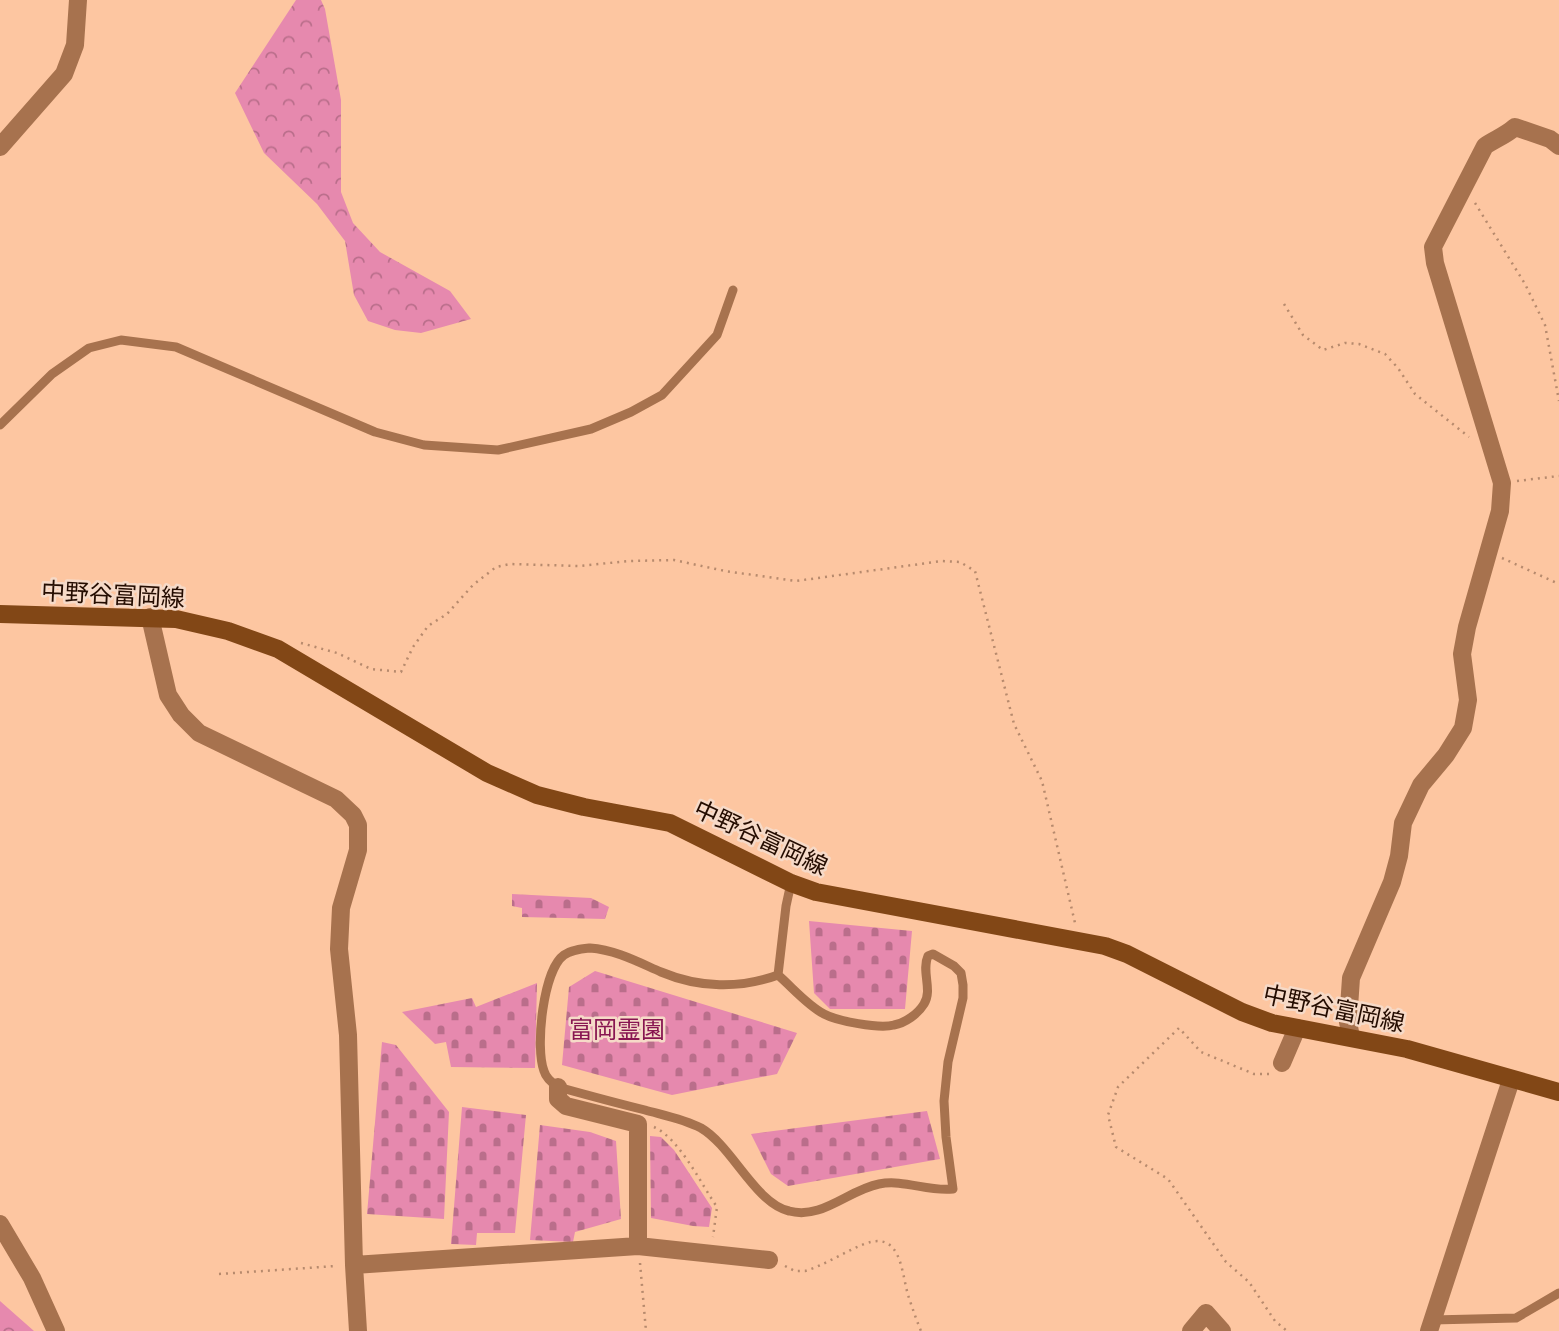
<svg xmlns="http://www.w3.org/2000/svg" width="1559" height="1331" font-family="Mulish,'Noto Sans JP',sans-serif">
  <defs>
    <pattern id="forest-crowns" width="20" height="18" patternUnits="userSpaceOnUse" patternTransform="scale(1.75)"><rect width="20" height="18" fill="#e689ae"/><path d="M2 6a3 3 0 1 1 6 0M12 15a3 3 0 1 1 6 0" fill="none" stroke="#ba6e8b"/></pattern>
    <pattern id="cemetery-stones" width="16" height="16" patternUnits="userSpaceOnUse" patternTransform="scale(1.75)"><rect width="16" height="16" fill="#e689ae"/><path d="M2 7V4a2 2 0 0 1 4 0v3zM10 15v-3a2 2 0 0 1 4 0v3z" fill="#ba6e8b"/></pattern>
  </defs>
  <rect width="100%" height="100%" fill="#fdc6a1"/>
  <path fill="url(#forest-crowns)" d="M296,0H321L325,9L341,100V192L353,223L380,252L450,291L471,319L421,333L395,330L368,321L354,295L345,241L317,204L264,153L235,93Z
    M0,1301L34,1331H0Z"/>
  <path fill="url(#cemetery-stones)" d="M512,894L591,898L609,907L605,919L522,917V908L512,906Z
    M809,921L912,931L905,1009H830L814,993Z
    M595,971L797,1033L777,1074L672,1095L562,1065L569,987Z
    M537,983L535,1068L451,1067L446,1042L435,1044L402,1012L472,998L476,1007Z
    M382,1042L396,1045L449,1112L444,1219L367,1214Z
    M462,1107L526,1115L515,1233H477L476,1245L451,1244Z
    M927,1111L940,1159L788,1186L771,1174L751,1134Z
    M540,1125L590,1132L616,1141L621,1219L575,1232L573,1242L530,1240Z
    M650,1136L661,1137L674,1150L712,1208L709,1227L693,1226L651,1218Z"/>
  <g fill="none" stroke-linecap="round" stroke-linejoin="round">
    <path stroke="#b78a6d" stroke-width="2.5" stroke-dasharray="2 5" stroke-linecap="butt" d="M1475,203L1525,284L1545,325L1559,401
      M1284,304L1303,335L1323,350L1345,343L1359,344L1385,354L1398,368L1415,394L1469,437
      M1517,481L1559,476
      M1502,558L1559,584
      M301,643L337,653L371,669L401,672L413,647L428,626L447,614L473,585L496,567L510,564L579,566L629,561L674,560L725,571L796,581L942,561L960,562L975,571L1014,724L1042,781L1075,923
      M1269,1074H1254L1201,1052L1179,1028L1118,1087L1108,1115L1116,1147L1168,1179L1226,1262L1249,1282L1275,1321L1287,1331
      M654,1127C680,1139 701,1184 717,1207L713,1237
      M640,1263L646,1331
      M785,1266L795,1271H805C825,1265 844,1252 864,1244C901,1230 901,1270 908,1295C912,1307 916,1319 921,1331
      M219,1274L336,1266"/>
    <path stroke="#a7724e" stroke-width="9" d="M0,425L52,374L89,348L121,340L176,347L375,432L424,445L498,450L591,429L631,412L662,395L717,335L733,290
      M590,948C616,950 638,962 661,972C699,988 740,989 778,975C792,987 807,1005 824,1014C837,1021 879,1029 894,1025C905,1023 918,1014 924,1004C933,990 921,971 928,956L933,954L954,966L961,973L963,985V998L948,1062L944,1101L946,1137L953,1189C928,1192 904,1179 879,1184C848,1190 822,1220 789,1211C755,1203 732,1146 701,1128C684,1119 663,1115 645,1110C616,1103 587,1095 558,1087C552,1083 546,1078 544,1071C535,1048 543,970 564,955C571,950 581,949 590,948Z
      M778,975L786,906L791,883
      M1432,1320L1516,1318L1559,1293"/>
    <path stroke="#a7724e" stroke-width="18" d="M0,147L64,74L75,45L78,0
      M150,617L168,695L181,715L199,733L336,799L353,815L358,825V850L341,908L339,949L348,1035L354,1265L358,1331
      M1351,1037L1348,1022L1351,978L1392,882L1399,856L1403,823L1421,785L1446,755L1463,728L1468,700L1462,654L1467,627L1500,511L1502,483L1435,263L1433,247L1485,146C1495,139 1505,136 1515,127L1550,139L1559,146
      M1282,1063L1297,1028
      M558,1087V1099L566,1106L638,1124V1246
      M0,1224L32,1278L56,1331
      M354,1265L638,1246L769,1260
      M1191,1331L1206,1313L1222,1331
      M1429,1331L1511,1080"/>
    <path stroke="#824716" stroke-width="18" d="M0,614L176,619L228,631L278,649L487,773L537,795L584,807L670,823L791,883L816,892L1105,946L1127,954L1242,1012L1272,1023L1407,1049L1559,1092"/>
  </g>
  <g text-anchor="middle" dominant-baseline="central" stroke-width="5" stroke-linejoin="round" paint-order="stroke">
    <g font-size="24" fill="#240c00" stroke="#f6dac8">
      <text transform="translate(113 594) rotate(3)">中野谷富岡線</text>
      <text transform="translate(761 837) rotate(25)">中野谷富岡線</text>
      <text transform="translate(1334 1008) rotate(12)">中野谷富岡線</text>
    </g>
    <g font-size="24" fill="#881551" stroke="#f6dac8">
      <text x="617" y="1029">富岡霊園</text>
    </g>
  </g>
</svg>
